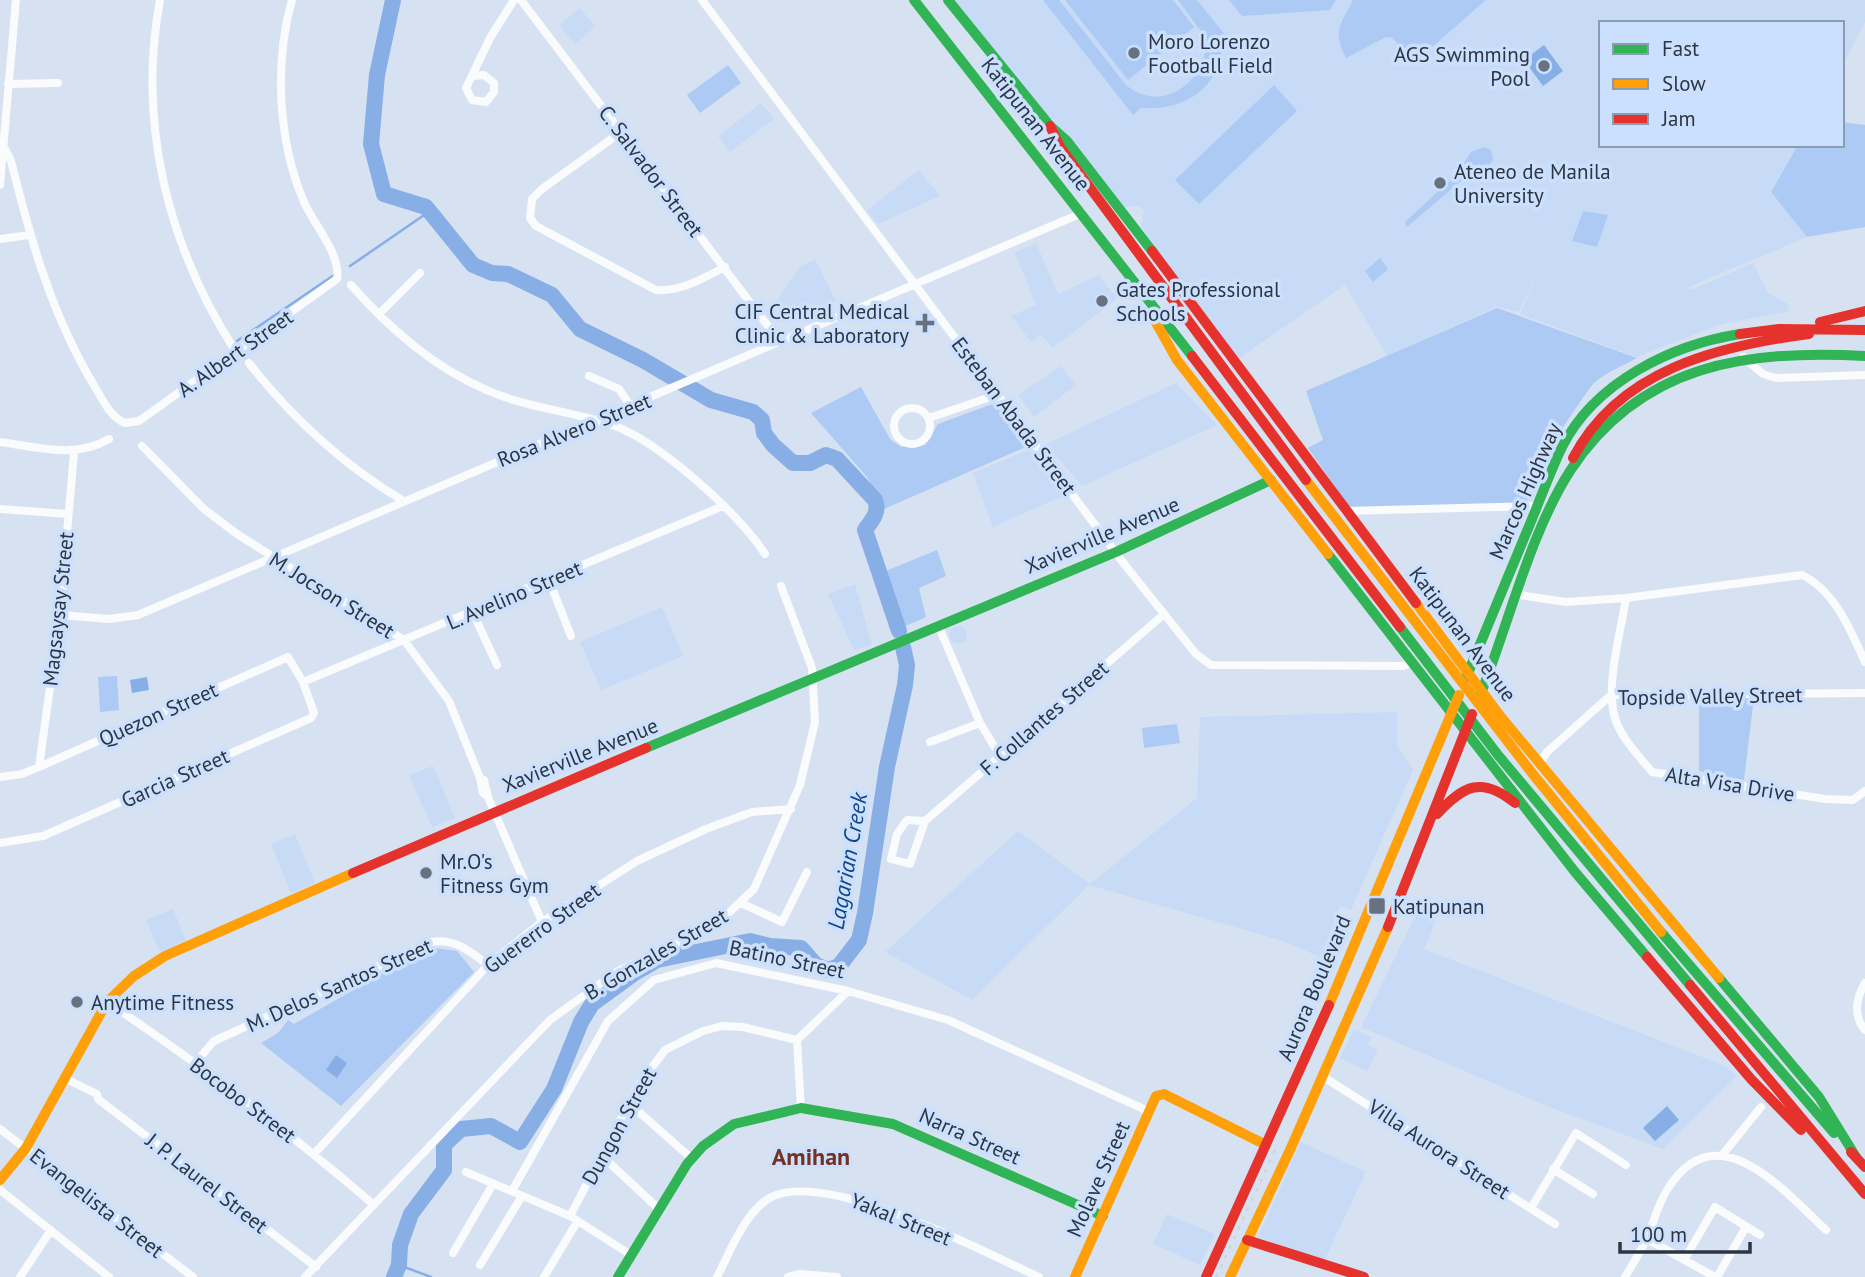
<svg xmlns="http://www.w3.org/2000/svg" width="1865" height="1277" font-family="'PT Sans',sans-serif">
  <rect width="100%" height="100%" fill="#d6e2f2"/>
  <path fill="#c7dbf6" d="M954,0H1865V22L1842,66V23H1601V145H1798L1771,192L1807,237L1686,288L1694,289L1753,263L1768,293L1788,304L1789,311L1722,324L1636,357L1520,314L1542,263L1519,312L1496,307L1387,356L1345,285L1238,359L1141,227L1144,211L1138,205L1123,208Z
    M580,8L595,27L575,44L559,25Z
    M761,103L774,119L730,152L718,136Z
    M919,170L940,196L878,224L867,210Z
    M1036,243L1058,294L1099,275L1117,299L1053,348L1041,335L1031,342L1011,316L1036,305L1015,253Z
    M815,259L836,301L790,323L778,299L799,268Z
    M1061,366L1076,385L1034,417L1019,396L1021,393Z
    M1176,383L1217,425L1082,486L1046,444Z
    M1030,449L1065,495L993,527L973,473Z
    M855,584L872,645L854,650L828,594Z
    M662,607L683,656L601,690L580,642Z
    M949 635a9 9 0 1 1 18 0a9 9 0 1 1-18 0Z
    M1397,712V745L1413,770L1351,910L1340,906L1320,957L1283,941L1089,885L972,1000L885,952L1018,831L1090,884L1197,798L1200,717Z
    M433,766L455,818L432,827L409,775Z
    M295,834L315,883L291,893L271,844Z
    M1423,900L1441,908L1424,949L1723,1065L1737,1076L1663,1149L1552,1108L1361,1027Z
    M173,909L186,940L160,952L146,920Z
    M1354,1030L1372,1037L1368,1045L1378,1050L1367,1071L1340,1058Z
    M1301,1142L1366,1172L1324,1261L1258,1237Z
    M1167,1214L1215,1234L1200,1265L1153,1244Z"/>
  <path fill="#accaf3" d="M1043,0H1059L1126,85C1162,116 1209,80 1206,38L1178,0H1197L1230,41C1219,50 1221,57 1216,70C1203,100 1171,110 1141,108L1133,115Z
    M1065,0H1173L1194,27L1128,80Z
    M1229,0H1336L1330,10L1242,16Z
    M1353,0H1486L1416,61L1392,38L1386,37L1346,58C1332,30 1340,26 1353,0Z
    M728,65L741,83L700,113L687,95Z
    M1274,85L1297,111L1199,204L1175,180Z
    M1842,122L1865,125V227L1807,237L1771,192L1798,145H1842Z
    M1484,147L1491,150L1493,160L1481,177L1475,169L1407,227L1405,222L1457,174L1471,152Z
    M1583,211L1608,215L1597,247L1572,241Z
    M1380,258L1388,269L1373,282L1365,271Z
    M1497,308L1637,358C1623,366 1604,373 1593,384C1582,397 1556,441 1547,447L1526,504L1350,508L1308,448L1323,440L1306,391Z
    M861,387L890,439L901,447L925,445L938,424L995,403L1030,445L884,509L867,477L811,413Z
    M937,550L946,576L919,588L926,617L901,628L881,573Z
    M117,676L119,710L100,712L98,677Z
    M1699,697H1754L1744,780L1699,771Z
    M1177,724L1180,743L1144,748L1142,728Z
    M428,947L457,951L474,972L341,1106L261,1043L278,1033L288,1020L294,1024Z"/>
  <path fill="#87aee5" d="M1544,45L1563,71L1543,86L1524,60Z
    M147,677L149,690L132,693L130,680Z
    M336,1055L347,1063L337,1078L326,1070Z
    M1667,1106L1679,1120L1655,1141L1643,1128Z"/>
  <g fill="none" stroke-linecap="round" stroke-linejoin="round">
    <path stroke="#87aee5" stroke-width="2.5" d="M350,266L430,211
      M237,341L334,275
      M399,1265L431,1277"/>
    <path stroke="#87aee5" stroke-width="16" d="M393,0L377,75L371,144L384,194L426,207L473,265L492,273L508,274L552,295L580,329L643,360L711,400L753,412L762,420L764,433L773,445L793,463H810L826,455L837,459L875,500C880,512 872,520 865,530L899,631
      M394,1277L399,1265L400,1245L411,1214L444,1170V1145L461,1129L491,1126L520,1142L554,1089L581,1022L592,1004L636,972L657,960L750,941L770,946L801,948L816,965L828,970L839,966L859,940L865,913L887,767L905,685L907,665L903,647"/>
    <path stroke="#f9fbfd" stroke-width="8" d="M160,0C137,124 168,247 236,352
      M521,0L780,342
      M702,0L1125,565L1196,654L1211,665L1403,666L1412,662
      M474,76L484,75L494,83V92L486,102L472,100L466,88L490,38L514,0
      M8,84L58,83
      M621,132L542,189L532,199L530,218L536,226L656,290C681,292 703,278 725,267
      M3,145L11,161C31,241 52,316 95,387C103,400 110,417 125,423L139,421L337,279C341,254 314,225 304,202C278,141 274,63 292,0
      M0,185L16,0
      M0,239L29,235
      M351,285C390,329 434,368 489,391C528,408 571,411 612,425C657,440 739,513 765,554
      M379,314L420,273
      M1743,357L1763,374L1776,378L1865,375
      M249,363C293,419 342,464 402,500
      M589,376L619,389L631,407
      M894 426a18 18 0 1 1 36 0a18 18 0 1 1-36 0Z
      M929,418L999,394
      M0,442C38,447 75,459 109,439
      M142,446L204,509L237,534L404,640L449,701L480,778L484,780L488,797
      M0,509L68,514
      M1345,511L1538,506
      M549,580L571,636
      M1519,595L1566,602L1626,598L1802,575C1835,591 1851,631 1865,662
      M1626,598C1621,631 1605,686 1615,718C1621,738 1638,755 1652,772L1825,799L1853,800L1865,791
      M473,613L497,665
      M60,615L109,619L138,615L1082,213
      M938,625L980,723L1000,756
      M303,682L723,506
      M930,742L980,723
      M1540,763L1547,752L1611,695L1865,693
      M39,767L60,615L74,452
      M0,777L22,774L39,767L288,657L303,682L314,713L311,718L43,836L0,843
      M480,778L483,793L488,797L542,922
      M925,821L910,864L891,859L897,834L907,820L925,821L1163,615
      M741,903L782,922L807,872
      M1865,983C1856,998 1853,1016 1865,1030
      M107,1002C200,1064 289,1132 374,1205
      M797,1040L801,1110
      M797,1040L848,991
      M195,1063L214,1041L431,942C455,938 470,951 488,965
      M1322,1076L1555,1224
      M64,1078L97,1094L98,1099L316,1267
      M630,1104L691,1158
      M0,1129L193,1277
      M314,1154L488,965L542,922L637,861L706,829L752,812L791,809
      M1723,1154L1761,1107
      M602,1156L660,1210
      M1553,1169L1593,1194
      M466,1172L570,1216L631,1255
      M0,1190L109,1277
      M512,1191L608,1021L654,980L716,963L848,991L948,1020L1148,1111
      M1531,1208L1576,1133L1626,1165
      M570,1216L638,1086L665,1050L703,1031L722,1026L743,1027L797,1040
      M1647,1239L1715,1277
      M453,1253L493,1184
      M1684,1260L1715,1207L1760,1235
      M480,1265L522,1196
      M20,1277L51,1230
      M305,1277L550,1020L618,971L718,923L754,889L800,785L815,722L812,668L781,586
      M544,1277L577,1222
      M717,1277C730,1252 742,1219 765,1201C816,1162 985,1253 1039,1277
      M788,1277L800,1274L837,1277
      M1625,1277C1632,1265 1640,1253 1646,1240C1654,1223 1657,1206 1667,1190C1716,1110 1783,1190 1826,1230
      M1717,1277L1746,1227"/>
    <path stroke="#30b455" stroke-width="10" d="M914,0L1192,356
      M948,0L1050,126L1067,141L1152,251
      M1328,554L1575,872L1647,957
      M1400,627L1498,755L1690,985
      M1466,678C1486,629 1507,580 1527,531C1539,503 1549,474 1562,447C1595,382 1671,345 1740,334
      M1479,698C1508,627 1529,535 1570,471C1640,364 1747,349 1865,356
      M646,748L1116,552L1271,480
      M1661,932L1834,1133
      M1719,978L1819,1097L1856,1157
      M618,1277L687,1164L703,1146L734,1124L801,1108L893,1124L1103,1216"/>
    <path stroke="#ff9f0a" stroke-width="10" d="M1154,319L1177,360L1328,554
      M1306,480L1532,773L1661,932
      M1416,603L1501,717L1719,978
      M1329,1005L1459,695
      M0,1180L26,1148L107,1002L134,976L165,956L353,873
      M1075,1277L1156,1096L1164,1094L1266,1145
      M1230,1277L1290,1150L1388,927"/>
    <path stroke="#e5322d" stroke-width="10" d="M1050,126L1060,147L1306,480
      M1152,251L1416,603
      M1820,322L1865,311
      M1740,334L1779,329L1865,330
      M1192,356L1400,627
      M1573,458C1619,370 1717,346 1809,334
      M1437,814C1464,785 1482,776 1515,803
      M353,873L646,748
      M1388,927L1472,714
      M1647,957L1751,1079L1801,1130
      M1690,985L1865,1194
      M1851,1152L1865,1167
      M1247,1240L1364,1277
      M1206,1277L1329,1005"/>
    <path stroke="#d1d4d8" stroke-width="2.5" stroke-dasharray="3.5 7" stroke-linecap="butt" d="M1216,1277L1277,1146"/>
  </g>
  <g fill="#68727f" stroke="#cae0fe" stroke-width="2.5">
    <circle cx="1134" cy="53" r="7"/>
    <circle cx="1544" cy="66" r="7"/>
    <circle cx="1440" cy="183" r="7"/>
    <circle cx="1102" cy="301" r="7"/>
    <path d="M921.5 312.5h7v7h7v7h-7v7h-7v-7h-7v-7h7z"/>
    <circle cx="426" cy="873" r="7"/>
    <rect x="1368" y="897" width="18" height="18" rx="3.5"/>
    <circle cx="77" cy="1002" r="7"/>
  </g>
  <g text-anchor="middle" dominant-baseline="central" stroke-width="7" stroke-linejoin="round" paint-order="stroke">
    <g font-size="21" fill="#2d3541" stroke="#cae0fe" text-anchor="start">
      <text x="1148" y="41">Moro Lorenzo<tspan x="1148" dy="24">Football Field</tspan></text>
      <text x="1530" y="54" text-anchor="end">AGS Swimming<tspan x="1530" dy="24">Pool</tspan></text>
      <text x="1454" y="171">Ateneo de Manila<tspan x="1454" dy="24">University</tspan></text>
      <text x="1116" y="289">Gates Professional<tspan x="1116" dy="24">Schools</tspan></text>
      <text x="909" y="311" text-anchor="end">CIF Central Medical<tspan x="909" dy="24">Clinic &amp; Laboratory</tspan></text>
      <text x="440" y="861">Mr.O's<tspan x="440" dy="24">Fitness Gym</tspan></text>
      <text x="1393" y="906">Katipunan</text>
      <text x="91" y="1002">Anytime Fitness</text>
    </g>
    <g font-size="21" fill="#2d3541" stroke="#cae0fe">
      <text transform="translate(1036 124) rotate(52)">Katipunan Avenue</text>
      <text transform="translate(651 171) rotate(53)">C. Salvador Street</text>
      <text transform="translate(235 353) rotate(-35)">A. Albert Street</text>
      <text transform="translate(1014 416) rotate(53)">Esteban Abada Street</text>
      <text transform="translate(574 430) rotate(-22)">Rosa Alvero Street</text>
      <text transform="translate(1525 491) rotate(-66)">Marcos Highway</text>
      <text transform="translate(1102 535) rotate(-23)">Xavierville Avenue</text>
      <text transform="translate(332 595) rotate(32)">M. Jocson Street</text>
      <text transform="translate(514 595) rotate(-23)">L. Avelino Street</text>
      <text transform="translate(58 609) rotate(-84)">Magsaysay Street</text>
      <text transform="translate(1463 634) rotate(53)">Katipunan Avenue</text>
      <text transform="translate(1710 696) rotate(-1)">Topside Valley Street</text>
      <text transform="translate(158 714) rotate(-24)">Quezon Street</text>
      <text transform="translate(1044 718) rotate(-41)">F. Collantes Street</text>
      <text transform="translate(580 755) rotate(-22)">Xavierville Avenue</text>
      <text transform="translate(175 778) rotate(-24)">Garcia Street</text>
      <text transform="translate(1730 784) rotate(9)">Alta Visa Drive</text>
      <text transform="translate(542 928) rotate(-36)">Guererro Street</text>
      <text transform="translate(656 954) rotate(-30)">B. Gonzales Street</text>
      <text transform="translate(787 959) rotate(12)">Batino Street</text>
      <text transform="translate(339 985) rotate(-24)">M. Delos Santos Street</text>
      <text transform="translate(1314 988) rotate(-67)">Aurora Boulevard</text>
      <text transform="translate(243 1100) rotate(37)">Bocobo Street</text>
      <text transform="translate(619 1126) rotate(-61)">Dungon Street</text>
      <text transform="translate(970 1136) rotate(24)">Narra Street</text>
      <text transform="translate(1439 1149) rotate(33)">Villa Aurora Street</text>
      <text transform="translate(1098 1179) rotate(-66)">Molave Street</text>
      <text transform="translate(207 1183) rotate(38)">J. P. Laurel Street</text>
      <text transform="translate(97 1203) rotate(38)">Evangelista Street</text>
      <text transform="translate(901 1219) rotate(22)">Yakal Street</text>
    </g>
    <g font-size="23" font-style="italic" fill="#124485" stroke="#cae0fe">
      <text transform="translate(847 861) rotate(-80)">Lagarian Creek</text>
    </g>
    <g font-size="24" font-weight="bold" fill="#743021" stroke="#cae0fe">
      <text x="811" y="1156">Amihan</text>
    </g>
  </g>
  <rect x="1599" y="21" width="245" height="126" fill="#cae0fe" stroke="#8b9cb2" stroke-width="2"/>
  <rect x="1613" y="44" width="35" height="10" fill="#30b455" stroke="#8b9cb2" stroke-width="2"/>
  <text x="1662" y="56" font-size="21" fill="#2d3541">Fast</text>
  <rect x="1613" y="79" width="35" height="10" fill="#ff9f0a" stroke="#8b9cb2" stroke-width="2"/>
  <text x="1662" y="91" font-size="21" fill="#2d3541">Slow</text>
  <rect x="1613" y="114" width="35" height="10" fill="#e5322d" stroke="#8b9cb2" stroke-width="2"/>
  <text x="1662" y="126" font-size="21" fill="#2d3541">Jam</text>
  <path d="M1620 1242v10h130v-10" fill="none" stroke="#2d3541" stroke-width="3.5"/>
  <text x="1630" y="1242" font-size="21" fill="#2d3541" stroke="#cae0fe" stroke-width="5" paint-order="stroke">100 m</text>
</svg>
